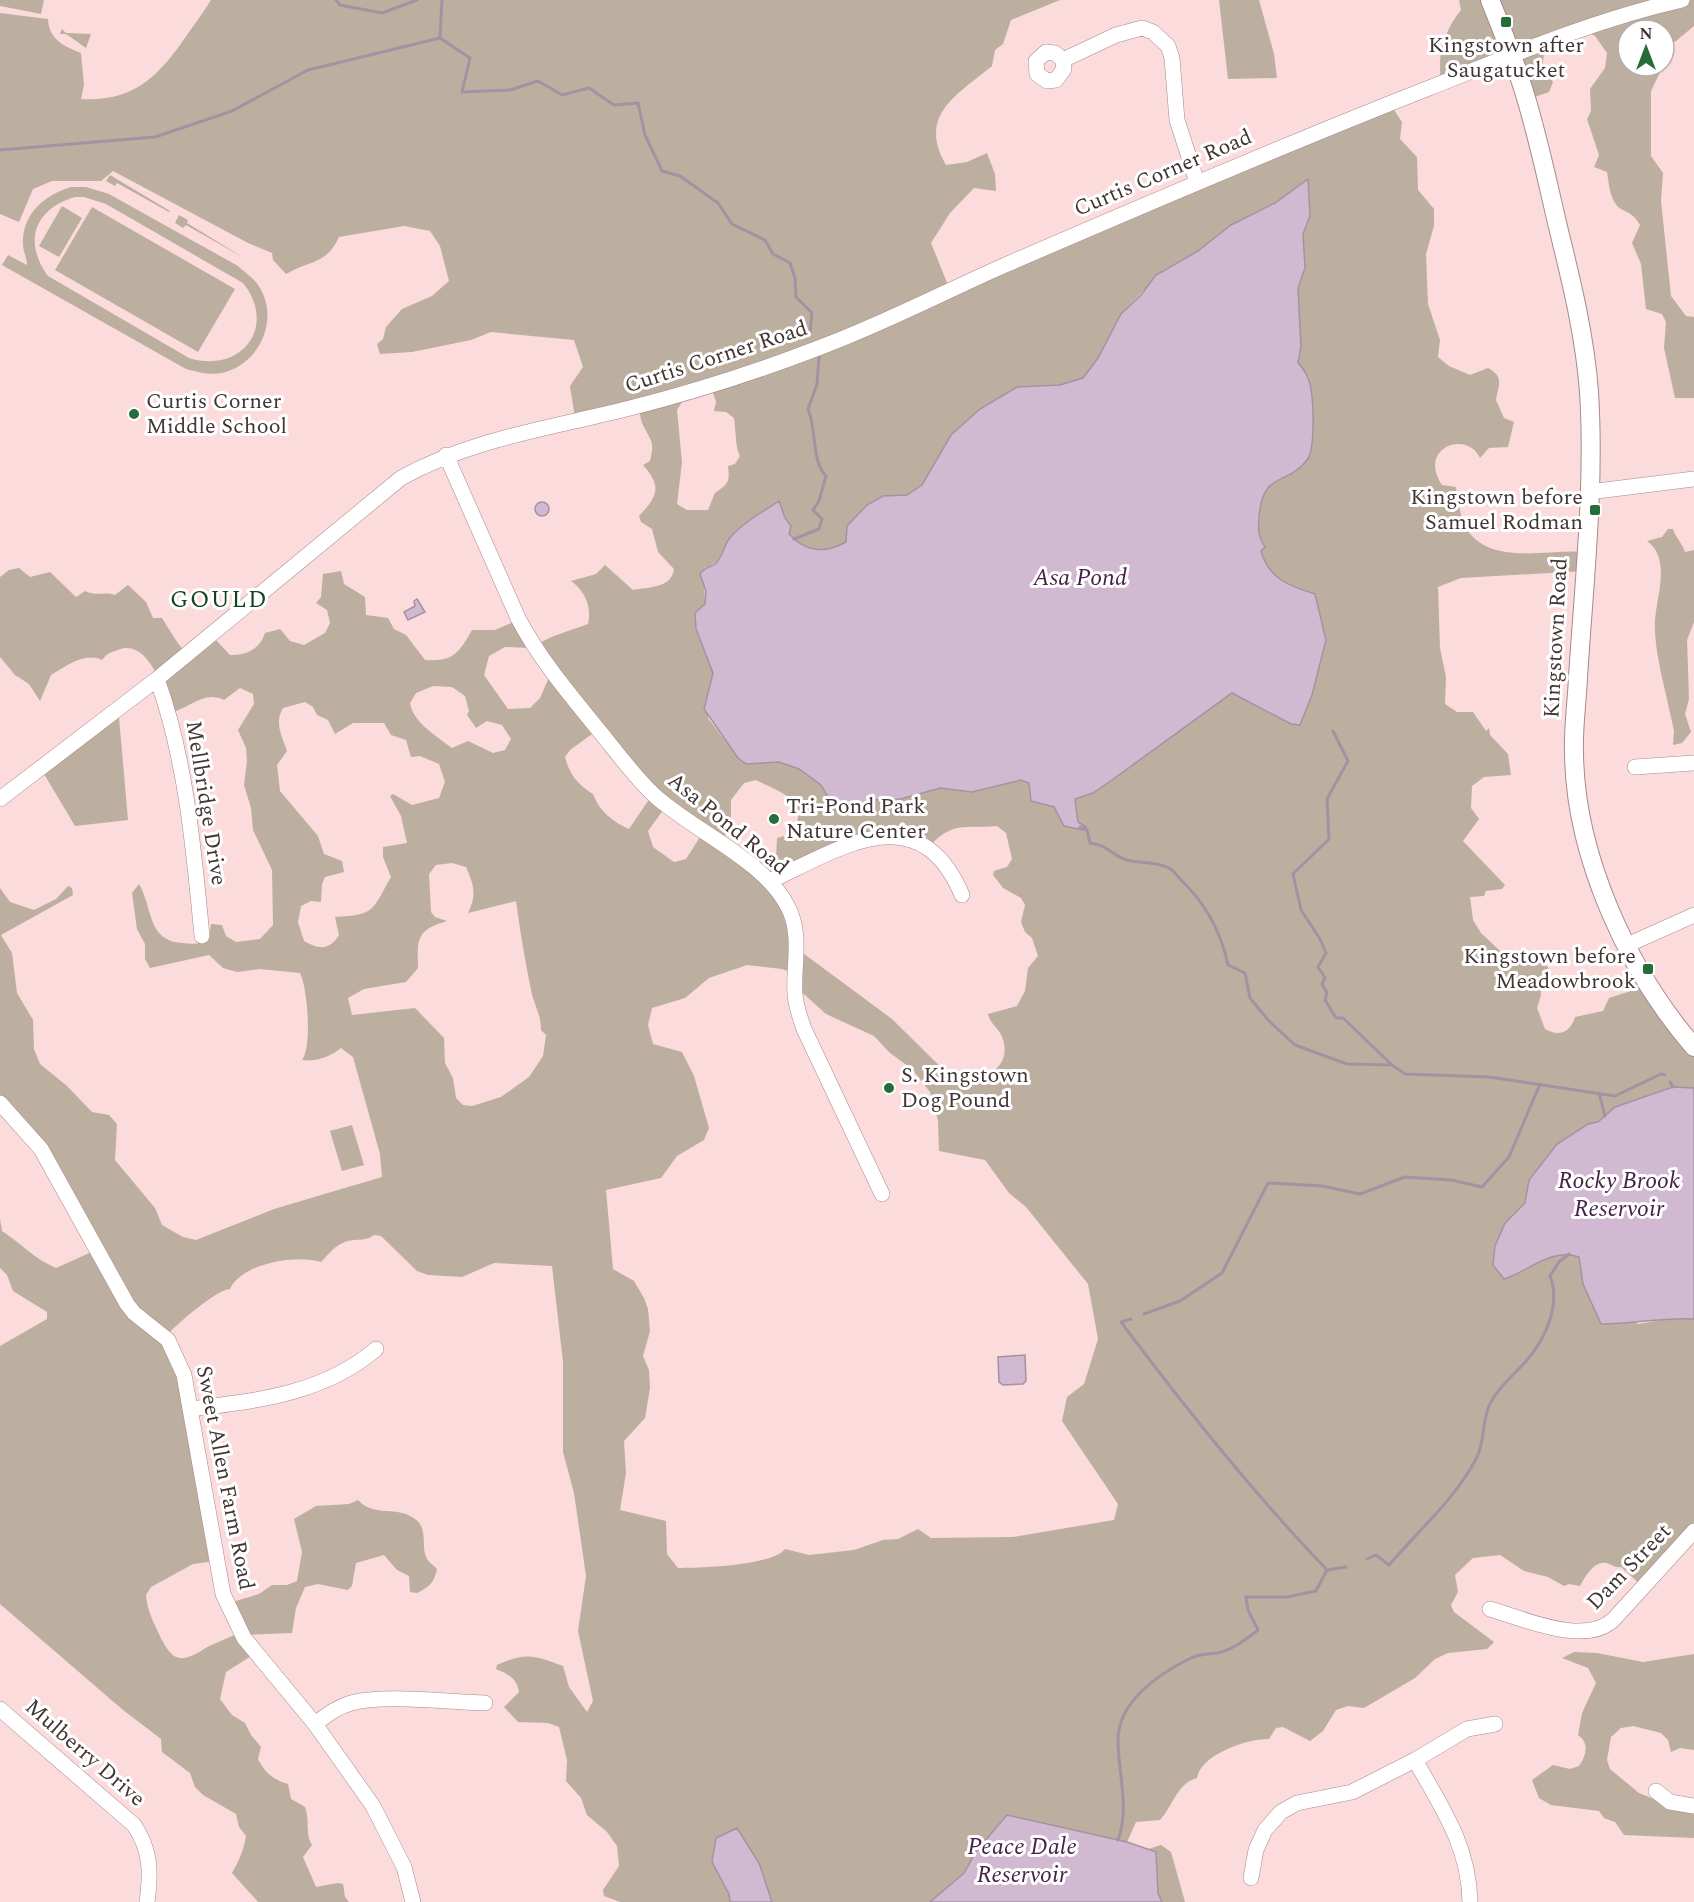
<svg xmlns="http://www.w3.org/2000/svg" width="1694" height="1902" font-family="Spectral,serif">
  <rect width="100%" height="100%" fill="#fbdbdb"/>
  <path fill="#bcaf9f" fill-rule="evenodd" d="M0,0H44L41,14L0,6Z
    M211,0H1060L1011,20L1003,44L995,50L992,66C957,95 917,115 946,165L967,162L987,153L995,174L996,191L974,188L950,213L931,243L948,285L1390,104L1402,122L1400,139L1417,157L1418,190L1434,209V226L1426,254L1428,304L1440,340L1438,357L1449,366L1470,375L1488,368C1505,377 1498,385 1496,400L1504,418L1514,422L1508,447L1489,448L1480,458C1467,429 1417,448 1442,485L1456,487C1458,502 1461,525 1472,536C1499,564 1550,549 1585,552L1584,571L1461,578L1438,587L1440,648L1446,677L1445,704L1457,712H1473L1486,731L1489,728L1490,735L1508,754L1511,775L1484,777L1472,786L1471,808L1479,819L1463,841L1505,885L1502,889L1486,891L1484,896L1470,897L1473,920L1481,933L1499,950L1511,957L1540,958L1551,971L1539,978L1541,995L1537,1008L1545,1029C1559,1037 1570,1033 1575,1017L1603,1011L1609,998L1631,991L1637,981L1694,1051V1088L1672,1087L1615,1107L1598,1122L1588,1124L1557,1144L1529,1180L1525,1203L1505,1223L1495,1246L1493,1264L1504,1279C1529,1272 1551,1247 1579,1257L1583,1284L1638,1324L1673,1318L1694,1319V1530L1641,1585L1621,1567C1614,1568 1613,1565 1607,1563C1594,1560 1585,1577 1580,1586L1569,1584L1564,1586L1548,1577L1524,1571L1500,1555L1473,1558L1455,1575L1458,1592L1451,1605L1454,1612L1494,1642L1487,1649L1448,1653L1435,1659L1415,1678L1364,1708L1348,1706L1336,1710L1323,1731L1310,1741L1283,1727L1276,1728L1269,1739C1248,1738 1200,1755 1197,1778C1177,1783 1173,1806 1160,1820L1136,1822L1127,1842L1007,1815L977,1850L964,1873L930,1902H772L759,1863L712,1861L729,1894L730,1902H620L604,1896L603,1890L619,1866L617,1846L607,1832L587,1815L581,1798L566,1781L567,1760L559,1727L548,1723L518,1722L504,1707L519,1692C517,1678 508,1674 496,1669L497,1665C526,1652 534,1655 563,1666L569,1687L587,1712L593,1701L578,1631L586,1576L574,1493L563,1452V1362L552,1266L494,1263L462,1277L428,1275L417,1271L381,1236L374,1235C365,1242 355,1238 345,1242C335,1245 328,1255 321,1262C297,1254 242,1263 230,1289C217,1289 177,1324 167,1335L178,1356L215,1561L193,1564L151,1587L146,1595C147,1610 153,1621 159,1634C171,1660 180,1665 204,1649C214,1643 227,1639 238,1633L229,1603L259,1594L272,1585H287L297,1581L302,1552L294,1519L316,1506L349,1504L358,1500C374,1518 398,1505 415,1519C429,1529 420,1546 427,1559C429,1562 434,1566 437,1569C434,1583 429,1587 417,1593L410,1592L409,1576L397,1570L384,1555L356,1563L352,1586L348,1590L318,1584L305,1587L296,1608L292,1633L244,1635L256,1653L226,1672L220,1699L232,1715L245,1723L251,1735L261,1747L258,1759C265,1773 274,1780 288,1784L291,1799L305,1807C310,1820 305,1835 312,1845L303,1857L316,1887L337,1883L343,1884L345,1897L349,1902H258L232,1873C239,1861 244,1849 246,1836L239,1827L236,1814L203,1795L195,1787L190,1773L162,1752L161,1739L123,1710L0,1604V1346L47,1319V1312L13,1291L7,1275L0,1268V1219L2,1231C22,1244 34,1259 56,1268L96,1250L55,1172L0,1101V888L10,902L34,910L56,899L68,886L72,888L73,895L1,935L12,953L17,993L33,1020L34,1049L40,1064L67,1086L92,1112L109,1115L117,1124L115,1160L155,1208L162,1225L183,1237L196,1240L274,1209L382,1177L380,1154L353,1057L341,1048C330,1057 316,1062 302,1060C312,1048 308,989 300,973L259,969L237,972L223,968L209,955L150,968L145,959V944L137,929L132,893L139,884C153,908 147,941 182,943C193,944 200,945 209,939L211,924L222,925L226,936L236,942L260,939L273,925L272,870L253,830L251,808L244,785L247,761L246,748L238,730L254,704L253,694L240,688L224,700C203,690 191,708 172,712C164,691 148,637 118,650C111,652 106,654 102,660C84,652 67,666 51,675L40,701L29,684L15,675L0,657V577L9,570L19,568L30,577L50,572L76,597L85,591C98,597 103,591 115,595L128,585L146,602L153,618H162C169,629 176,642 186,653L211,635L230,655C247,655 260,649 265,633L280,629L290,641L304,645L325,633L330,623L327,610L316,603L321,597L323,574L341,571L344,584L365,597L366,615L388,618L394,629L406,635L425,660C453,662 459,653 472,630H495L516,621L532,648C550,635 567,632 588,624C592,607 585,591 571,581L596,574L605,565L633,590C649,587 672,588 674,569L658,552L652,529L641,522L639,516C658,496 662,486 643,465L650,461C655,440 651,442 643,425C640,419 640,411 638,405L575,418L570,386L583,367L574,340L491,332L471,340L412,352L380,354L377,344L383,339L386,327L402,309L432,296L449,281L440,246L430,231L404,226L339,237C326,265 310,260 286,274L273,260L272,253L248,243L113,171L101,181H52L33,189L19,222L0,214V13L48,19C49,40 64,46 81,53L84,85L81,99C134,102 159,76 187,35C195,23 204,12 211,0ZM1308,179L1310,216L1303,234L1305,268L1298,288L1301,347L1298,362L1309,378L1294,471L1273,482L1261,497L1258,535L1265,547L1261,551C1269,579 1289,586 1315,594L1326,640L1306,710L1300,720L1291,724L1233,692L1112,780L1093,793L1075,799L1078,822L1072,826L1064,825L1054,807L1031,801L1029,782L1021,780L972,792L940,788L908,797L868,800L844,812L831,803L821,785L799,769L779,762L760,763L738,758L708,718L714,673L696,629L695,613L705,604L704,568C721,564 720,553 728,540C739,523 762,512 779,502L785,518L791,526L789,534C806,552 824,554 846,542L847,526L867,505L907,495L922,485L951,435L980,409L1017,387L1060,386L1083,378L1098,358L1121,314L1163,270L1198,251L1237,222L1275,203ZM711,386L716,402L714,411L726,412L734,418C736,430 735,447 740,456L735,464L728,466C730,483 728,484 715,493L708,510H687L677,504L682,462L677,410L688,392ZM505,647L530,648L550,675L540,698L530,708L508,709L484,675L489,656ZM433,686L452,687L465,696L469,711L467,715L476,728L487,721L502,725L511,739L505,750L493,753L468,741L452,748C436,736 413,722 410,703L416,693ZM305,702L313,707L317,715L328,720L335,734L353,723H384L391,735L406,740L411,757L420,756L439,764L445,782L439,798L412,805L393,794L390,796L401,816L407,843L383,847V857L391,877C372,910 376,915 335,917L339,935C330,950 319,950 304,941L298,922L301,906L311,901L321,902L322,884L325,877L344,872L342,861L324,854L318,836L280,791L277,765L287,751C282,736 274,723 283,708ZM595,732L650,798L629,829C613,822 599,811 593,794C578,785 569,774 565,757L570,750ZM756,780C780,792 813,801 791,834L777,838L775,882L873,840L927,849C953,820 962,829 997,826L1006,833L1012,859L1007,867L994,871L993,875L1003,888L1021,898L1025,905L1021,922L1025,932L1032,938L1038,956L1028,968L1025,991L1017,1006L988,1014C990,1024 999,1028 1002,1037C1014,1067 983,1081 960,1086L892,1019L796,948L787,906L758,874L719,845L731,826V800L744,783ZM664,809L700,837L686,859L674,862L653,847L648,831ZM452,863L466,867C474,885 477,895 468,913L516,901C520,931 525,960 531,990C534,1005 541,1014 541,1030L546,1035L543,1056L529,1077L501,1097L472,1106L463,1105L456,1098L453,1078L445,1063L444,1038L415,1008L352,1015L348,998L364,989L406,982L418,968C417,938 417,930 447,921L435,917L431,912L429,874L436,865ZM747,965L782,969L795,974L796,987L826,1014L874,1036L890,1053L912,1069L930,1092L938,1121L939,1151L985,1160L1009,1193L1026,1207L1088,1284L1098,1339L1084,1384L1067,1397L1062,1421L1118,1504L1114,1520L1013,1537L931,1538L918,1529L898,1539L883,1540L854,1550L809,1555L785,1549C772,1566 698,1568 678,1568L667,1554L666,1521L620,1510L626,1473L624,1441L645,1418L650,1388L649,1370L643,1356L650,1331L648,1309L644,1298L634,1281L613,1269L606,1190L661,1178L677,1156L704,1140L709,1128L694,1076L682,1052L653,1044L648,1025L652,1008L685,998L709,978Z
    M1219,0H1259L1274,54L1277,78L1228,79Z
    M1459,0H1694V26L1664,51V30H1628V66H1663L1651,91V156L1663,173L1661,201L1671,296L1686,316L1694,317V398H1675L1664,348L1666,322L1662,314L1646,309L1641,264L1632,243L1640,225C1634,215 1631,214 1621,209C1610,202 1609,184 1607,172L1594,167L1599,155L1587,119L1591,111L1590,89L1605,68L1607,53L1595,36L1578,27L1546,40L1542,68L1553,82L1549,92L1529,99L1513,58L1441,80C1437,53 1445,30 1461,10Z
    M62,29L66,33L91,34L86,48L66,34H60Z
    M110,175L170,211L169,212L117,183L115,186L106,181Z
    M71,187H86L109,194L238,266C243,271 251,276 255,281C280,311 265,356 231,370C216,377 201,373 186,369L2,265L8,255L27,265C27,259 24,253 23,246C21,215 44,195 71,187ZM75,197H84L106,204L243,283C278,327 241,374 189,358L48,276C23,242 34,209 75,197Z
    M62,206L82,218L59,257L39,246Z
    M92,207L235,289L198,352L55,270Z
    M179,215L188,220L187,223L246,259L186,225L183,228L175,223Z
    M1668,529H1673C1676,538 1682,543 1685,552L1694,550V622L1687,640L1689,699L1685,714L1691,732L1682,743L1673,745L1674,731C1668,699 1653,650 1655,620C1657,595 1671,558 1647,541L1662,537Z
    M119,717L128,820L75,826L44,774Z
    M352,1125L364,1165L342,1171L330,1131Z
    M1574,1652L1597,1653L1643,1662L1694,1654V1750L1680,1748L1671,1752L1668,1740L1661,1733L1633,1726L1621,1728L1611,1737L1607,1760L1610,1769L1639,1793L1673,1807L1694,1809V1838L1624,1835L1615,1822L1604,1818L1599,1811L1551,1805L1539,1798L1532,1780L1553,1765L1570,1769L1579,1766C1586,1756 1590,1743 1578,1735L1582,1713L1596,1683L1588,1668L1562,1658Z
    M1161,1845L1171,1852L1185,1902H1162L1158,1893L1156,1853L1148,1849Z"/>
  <path fill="#d1b9d2" stroke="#a691a3" stroke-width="1.5" d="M1308,179L1310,216L1303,234L1305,268L1298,288L1301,347L1298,362C1301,367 1306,372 1308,378C1314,391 1316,449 1307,460C1286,487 1263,470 1259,517C1258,530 1258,536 1265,547L1261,551C1269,579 1289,586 1315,594L1326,640L1312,695L1300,725L1291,724L1232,693L1112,780L1093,793L1075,799L1078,822L1086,827L1083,830L1064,826L1054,807L1031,801L1029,783L1021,780L972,792L940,788L901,799L868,800L844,812L836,811L821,785L799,769L779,762L746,764L738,758L704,709L713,673L696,629L695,613L705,604L706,591L700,574C704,567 709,568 715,564C723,557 723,547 729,539C741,523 763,512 779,501L785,518L791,526L789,534C806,552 824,554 846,542L847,526L867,505L883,496L907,495L922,485L951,435L980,409L1017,387L1060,385L1083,378L1098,358L1121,314L1141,295L1156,275L1198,251L1231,225L1275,203Z
    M535 509a7 7 0 1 1 14 0a7 7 0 1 1-14 0Z
    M417,599L425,612L408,620L404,612L415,606L414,601Z
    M1673,1087L1694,1088V1319C1663,1317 1633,1324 1601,1324L1583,1284L1579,1257C1551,1247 1528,1272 1504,1279L1493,1265L1495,1246L1505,1223L1525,1203L1529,1180L1557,1144L1588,1124L1598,1122L1615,1107Z
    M1025,1355L1026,1381L1023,1384L1003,1385L999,1382L998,1357Z
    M1007,1815L1127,1842L1156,1852L1158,1893L1162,1902H930L964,1873L977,1850Z
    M737,1828L759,1863L772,1902H730L729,1894L712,1862L716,1838Z"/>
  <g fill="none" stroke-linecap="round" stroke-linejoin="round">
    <path stroke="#a691a3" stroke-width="3" d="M336,0L340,5L382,13L417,0
      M440,37L442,0
      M0,150L155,137L232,111L308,70L440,38L470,58L462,92L510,90L538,81L562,95L589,88L614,105L638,103L645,135L662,171L680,176L718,203L732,224L765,240L773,254L790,263L795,278L796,297L812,313L810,332
      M794,539L819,529L822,519L813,510L819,501L826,476C811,461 817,429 808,409L817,384L819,357
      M1333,731L1348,761L1327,799L1329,839L1293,874L1301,910L1320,939L1326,953L1318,967L1325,978L1322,984L1327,993L1325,1000L1336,1018H1343L1391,1064
      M1080,827L1087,830L1090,843C1111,846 1110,855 1127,860C1141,864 1155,861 1169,868C1174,871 1178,877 1182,881C1206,904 1221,932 1228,965L1245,973L1250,998L1269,1021L1295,1045L1347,1064L1392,1065L1405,1074L1489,1077L1615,1096L1661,1074L1665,1075
      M1670,1082L1673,1087
      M1599,1093L1605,1116
      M1144,1314L1180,1301L1222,1273L1268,1183L1322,1186L1360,1194L1405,1177L1451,1180L1482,1187L1509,1157L1540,1084
      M1131,1319L1121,1322C1186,1409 1252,1492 1327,1570
      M1367,1559L1376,1555L1389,1565C1419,1530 1455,1499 1476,1459C1485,1443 1482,1422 1489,1406C1497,1388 1515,1374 1527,1360C1546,1338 1561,1304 1550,1276L1559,1262L1569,1254
      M1118,1840C1130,1807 1118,1774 1118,1740C1118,1701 1160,1673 1191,1658C1199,1654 1209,1654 1218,1653C1234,1649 1245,1640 1258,1630L1248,1610L1246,1597H1287L1316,1591L1327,1570L1346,1567"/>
    <g stroke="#a78a8a" stroke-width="16">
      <path id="minor" d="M1063,60L1064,69L1056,80L1047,81L1037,74L1036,61L1046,52L1055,53L1063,60L1116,35L1142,28L1153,32L1168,46L1172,58L1177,120L1197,182
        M446,455L518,618C540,660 571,696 601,733C618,754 634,776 654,795C693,831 767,861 789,909C802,937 793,965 795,994C796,1007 800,1018 804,1029L882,1194
        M1589,492L1694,479
        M157,679C186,758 194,852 202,936
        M1635,767L1694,763
        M0,799L157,679L401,478C473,438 552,428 630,408C694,392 759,371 821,347C883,324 942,293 1003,266C1144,205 1286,144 1429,88C1512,55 1594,20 1682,0
        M770,881C841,848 919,794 962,895
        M1625,946L1694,915
        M0,1103L41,1149L127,1304L134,1313L168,1340L184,1375L223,1594L244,1638L315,1724L373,1806L404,1867L413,1902
        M190,1409C255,1401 324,1394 376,1349
        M1490,1609C1524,1619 1586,1647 1614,1619L1694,1531
        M0,1709L134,1825C151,1850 151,1873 147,1902
        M315,1724C327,1715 337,1707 351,1703C383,1694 449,1702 485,1703
        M1415,1760C1442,1808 1469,1846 1470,1902
        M1656,1791L1670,1802L1694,1806
        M1251,1878L1256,1850L1265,1830L1281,1812L1297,1803L1352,1792L1415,1760L1467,1729L1495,1724"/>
    </g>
    <g stroke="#a78a8a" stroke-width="20">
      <path id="major" d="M1490,0C1501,27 1512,54 1521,82C1537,130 1547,181 1559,231C1572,284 1585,337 1589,392C1595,486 1584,583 1578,677C1577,702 1573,728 1574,753C1575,856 1628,971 1694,1047"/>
    </g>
    <use href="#minor" stroke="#fff" stroke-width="15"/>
    <use href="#major" stroke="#fff" stroke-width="18"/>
  </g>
  <g fill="#256d39" stroke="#fff" stroke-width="2">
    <rect x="1500" y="16" width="12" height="12" rx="3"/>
    <circle cx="134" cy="414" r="6"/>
    <rect x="1589" y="504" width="12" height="12" rx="3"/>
    <circle cx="774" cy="819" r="6"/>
    <rect x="1642" y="963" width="12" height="12" rx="3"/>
    <circle cx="889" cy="1088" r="6"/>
  </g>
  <g text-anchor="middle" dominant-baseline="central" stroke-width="6" stroke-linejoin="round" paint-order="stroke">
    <g font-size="22" fill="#413535" stroke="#fff" text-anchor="start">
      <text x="1506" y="45" text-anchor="middle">Kingstown after<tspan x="1506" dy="25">Saugatucket</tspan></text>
      <text x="146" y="401">Curtis Corner<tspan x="146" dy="25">Middle School</tspan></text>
      <text x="1583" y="497" text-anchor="end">Kingstown before<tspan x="1583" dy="25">Samuel Rodman</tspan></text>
      <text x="786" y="806">Tri-Pond Park<tspan x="786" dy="25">Nature Center</tspan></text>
      <text x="1636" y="956" text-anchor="end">Kingstown before<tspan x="1636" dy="25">Meadowbrook</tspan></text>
      <text x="901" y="1075">S. Kingstown<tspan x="901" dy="25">Dog Pound</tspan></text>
    </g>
    <g font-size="22" fill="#413535" stroke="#fff">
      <text transform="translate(1163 173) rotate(-23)">Curtis Corner Road</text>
      <text transform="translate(716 357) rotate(-18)">Curtis Corner Road</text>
      <text transform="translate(1556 638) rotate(-87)">Kingstown Road</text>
      <text transform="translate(206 803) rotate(81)">Mellbridge Drive</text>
      <text transform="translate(728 824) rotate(39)">Asa Pond Road</text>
      <text transform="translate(225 1478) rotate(79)">Sweet Allen Farm Road</text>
      <text transform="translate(1629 1567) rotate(-46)">Dam Street</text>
      <text transform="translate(85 1753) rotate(41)">Mulberry Drive</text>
    </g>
    <g font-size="24" font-style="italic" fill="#442346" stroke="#fff">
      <text x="1080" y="578">Asa Pond</text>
      <text x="1619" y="1181">Rocky Brook<tspan x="1619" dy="28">Reservoir</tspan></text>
      <text x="1022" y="1847">Peace Dale<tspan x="1022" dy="28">Reservoir</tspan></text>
    </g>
    <g font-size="24" letter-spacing="1.5" fill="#124320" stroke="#fff">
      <text x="219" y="600">GOULD</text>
    </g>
  </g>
  <g transform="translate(1646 48)"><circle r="28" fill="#ffffff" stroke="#b3aeae" stroke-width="1.5"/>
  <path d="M0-4.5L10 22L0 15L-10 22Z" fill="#256d39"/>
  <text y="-9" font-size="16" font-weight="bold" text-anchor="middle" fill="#413535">N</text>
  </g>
</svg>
